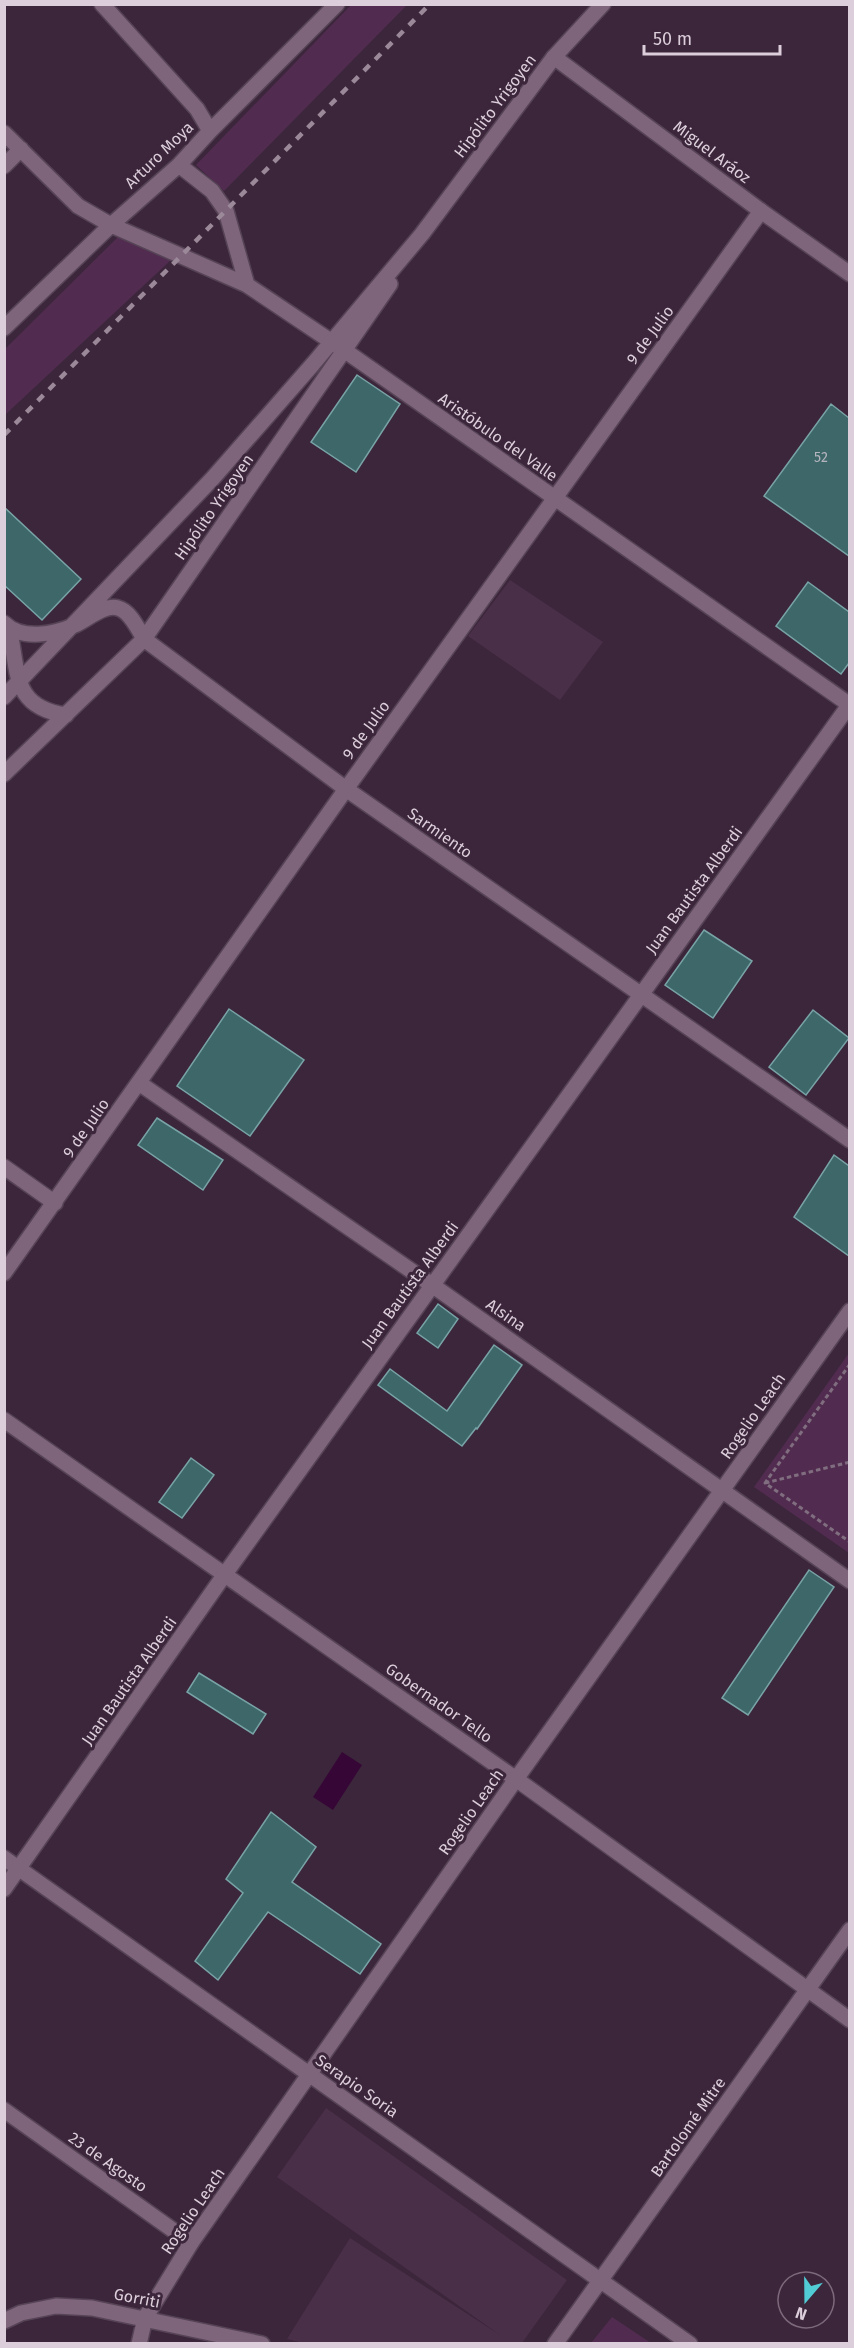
<svg xmlns="http://www.w3.org/2000/svg" width="854" height="2348" font-family="'Fira Sans',sans-serif">
  <rect width="100%" height="100%" fill="#3c263b"/>
  <path fill="#4a2f49" d="M510,580L603,642L560,700L468,636Z
    M326,2108L567,2280L522,2343L307,2344L287,2339L350,2238L500,2335L277,2177Z"/>
  <path fill="#512c50" d="M351,5H407L224,191L196,165Z
    M120,235L171,260L5,415V349Z
    M849,1353V1553L754,1487Z
    M612,2317L651,2343H591Z"/>
  <path fill="#360736" d="M342,1752L362,1765L333,1810L313,1797Z"/>
  <path fill="#3e676a" stroke="#79a4a7" stroke-width="1.5" d="M357,375L400,404L356,472L311,442Z
    M831,404L849,418V556L764,496Z
    M4,507L81,579L42,620L4,585Z
    M808,582L849,612V663L841,674L776,626Z
    M704,930L752,961L713,1018L665,985Z
    M229,1009L304,1060L250,1136L177,1086Z
    M813,1010L849,1038L806,1095L769,1067Z
    M157,1118L223,1160L203,1190L138,1145Z
    M834,1155L849,1166V1256L794,1217Z
    M438,1304L458,1319L438,1348L417,1333Z
    M494,1345L522,1365L477,1429L476,1428L462,1446L378,1385L390,1369L447,1411Z
    M191,1458L214,1475L182,1518L159,1502Z
    M809,1570L834,1587L748,1715L722,1698Z
    M199,1673L266,1714L253,1734L187,1692Z
    M271,1812L316,1847L292,1882L381,1944L360,1974L268,1912L218,1980L195,1961L243,1893L226,1879Z"/>
  <g fill="none" stroke-linecap="round" stroke-linejoin="round">
    <g stroke="#564456" stroke-width="18">
      <path id="street" d="M102,4L197,109L210,131
        M554,57L761,211
        M4,133L78,206L111,225L247,285L344,350L850,705
        M179,165L212,191L226,211L247,285
        M4,166L21,149
        M4,328L111,225L179,165L210,131L337,4
        M4,1167L55,1203
        M4,1420L516,1779L850,2020
        M4,1858L690,2344
        M4,2110L191,2243"/>
    </g>
    <g stroke="#564456" stroke-width="18">
      <path id="secondary" d="M4,623C22,641 55,634 75,625C88,619 104,604 118,608C130,611 138,629 144,639L346,789L850,1140
        M9,628C19,671 11,707 66,715
        M4,697L213,478L313,364L422,234L554,57L603,4
        M4,774L144,639L390,284
        M139,1083L432,1285L850,1581
        M4,1273L346,789L761,211L850,274
        M4,1889L225,1574L850,704
        M4,2321L21,2313L56,2306L92,2308L262,2344
        M139,2344L145,2318L191,2243L516,1779L850,1311
        M555,2344L850,1930"/>
    </g>
    <path stroke="#806d7f" stroke-width="3" stroke-dasharray="4.5 3" stroke-linecap="butt" d="M850,1364L765,1483L850,1542
      M765,1483L850,1462"/>
    <use href="#street" stroke="#7e657c" stroke-width="15"/>
    <use href="#secondary" stroke="#7e657c" stroke-width="15"/>
    <path stroke="#9b8999" stroke-width="4.5" stroke-dasharray="8 8" stroke-linecap="butt" d="M4,435L430,4"/>
  </g>
  <g text-anchor="middle" dominant-baseline="central" stroke-width="6" stroke-linejoin="round" paint-order="stroke">
    <g font-size="14" fill="#b4b4be">
      <text x="821" y="457">52</text>
    </g>
    <g font-size="16" fill="#dcceda" stroke="#3c263b">
      <text transform="translate(495 106) rotate(-53)">Hipólito Yrigoyen</text>
      <text transform="translate(712 152) rotate(37)">Miguel Aráoz</text>
      <text transform="translate(159 155) rotate(-44)">Arturo Moya</text>
      <text transform="translate(650 335) rotate(-54)">9 de Julio</text>
      <text transform="translate(498 437) rotate(35)">Aristóbulo del Valle</text>
      <text transform="translate(214 507) rotate(-55)">Hipólito Yrigoyen</text>
      <text transform="translate(366 730) rotate(-54)">9 de Julio</text>
      <text transform="translate(440 833) rotate(35)">Sarmiento</text>
      <text transform="translate(694 890) rotate(-54)">Juan Bautista Alberdi</text>
      <text transform="translate(86 1128) rotate(-55)">9 de Julio</text>
      <text transform="translate(410 1285) rotate(-54)">Juan Bautista Alberdi</text>
      <text transform="translate(506 1315) rotate(35)">Alsina</text>
      <text transform="translate(753 1416) rotate(-55)">Rogelio Leach</text>
      <text transform="translate(129 1681) rotate(-55)">Juan Bautista Alberdi</text>
      <text transform="translate(439 1703) rotate(35)">Gobernador Tello</text>
      <text transform="translate(471 1812) rotate(-55)">Rogelio Leach</text>
      <text transform="translate(357 2086) rotate(35)">Serapio Soria</text>
      <text transform="translate(688 2127) rotate(-55)">Bartolomé Mitre</text>
      <text transform="translate(108 2162) rotate(35)">23 de Agosto</text>
      <text transform="translate(193 2211) rotate(-56)">Rogelio Leach</text>
      <text transform="translate(137 2298) rotate(11)">Gorriti</text>
    </g>
  </g>
  <rect width="854" height="2348" fill="none" stroke="#dcceda" stroke-width="12"/>
  <g transform="translate(806 2300) rotate(200)"><circle r="28" fill="#3c263b" stroke="#7c697b" stroke-width="1.5"/>
  <path d="M0-4.5L10 22L0 15L-10 22Z" fill="#51ccd5"/>
  <text y="-9" font-size="16" font-weight="bold" text-anchor="middle" fill="#dcceda">N</text>
  </g>
  <path d="M644 45v9h136v-9" fill="none" stroke="#dcceda" stroke-width="3"/>
  <text x="653" y="45" font-size="18" fill="#dcceda" stroke="#3c263b" stroke-width="4.5" paint-order="stroke">50 m</text>
</svg>
